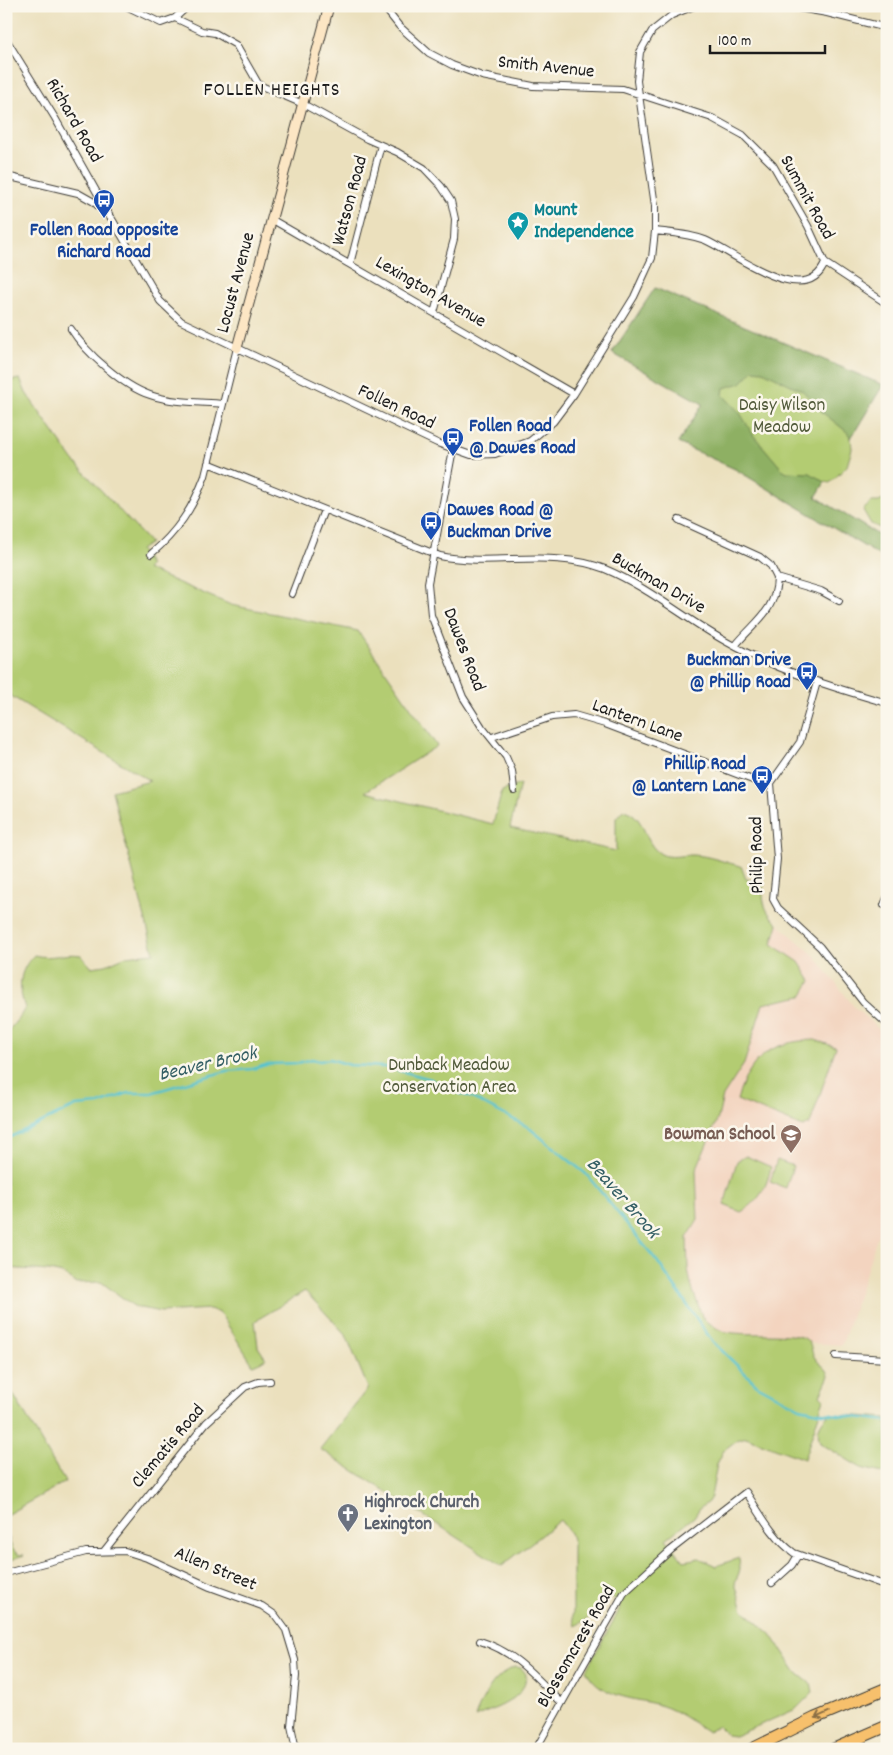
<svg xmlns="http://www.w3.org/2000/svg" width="893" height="1755" font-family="Dekko,sans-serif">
  <rect width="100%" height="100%" fill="#fbf7ec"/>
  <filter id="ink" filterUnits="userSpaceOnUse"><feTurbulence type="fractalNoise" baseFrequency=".02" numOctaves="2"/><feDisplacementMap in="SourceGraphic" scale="10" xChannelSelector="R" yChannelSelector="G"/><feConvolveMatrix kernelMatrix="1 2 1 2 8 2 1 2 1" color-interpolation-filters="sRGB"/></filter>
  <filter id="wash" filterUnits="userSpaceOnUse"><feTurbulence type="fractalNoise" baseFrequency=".0096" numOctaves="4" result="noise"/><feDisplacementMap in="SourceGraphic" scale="20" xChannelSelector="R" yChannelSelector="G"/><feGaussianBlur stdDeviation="1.12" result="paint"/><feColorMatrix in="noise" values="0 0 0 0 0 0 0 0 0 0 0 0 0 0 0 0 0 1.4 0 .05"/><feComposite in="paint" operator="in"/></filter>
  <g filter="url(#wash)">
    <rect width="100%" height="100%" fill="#ebe0bd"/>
    <path fill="#f3d4bf" d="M778,924L814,955L855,1008L887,1036V1218L880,1229L842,1345L747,1339L632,1320L746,1024Z"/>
    <path fill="#b3cc72" stroke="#687447" d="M655,288L883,385L851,438L852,449L847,466L830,483L825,482L816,497L885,539L887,537V560L735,469L678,443L703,404L612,353Z
      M20,379L26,393L73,460L150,543L140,550L150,565L146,569L231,605L358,631L437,746L365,792L493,824L502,791L520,784L510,828L616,851V818L623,810C647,815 642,843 661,854C670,859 682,855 692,855C708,855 726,863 741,866L746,879L764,883C761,901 765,912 778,924L772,944L799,962L811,981L802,996L763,1004L744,1064L723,1096L718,1118L696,1170L698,1220L687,1238L688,1269L691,1285L703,1319C709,1322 716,1329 723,1331C741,1337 796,1330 807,1340C812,1345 811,1353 815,1358C820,1366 827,1366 829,1376L820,1395L824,1399L804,1459L746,1437L737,1440L724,1450L717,1464L711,1497L708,1502L700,1508L694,1517L666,1539L684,1561L699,1558L716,1566L739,1558L740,1570L735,1583L743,1610L771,1634L797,1673L811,1684L813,1692L796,1709L735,1736L727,1735L718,1726L708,1732C695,1724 682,1714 668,1708C641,1697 601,1701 586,1670L621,1607L612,1596L592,1612L589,1618L575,1626L573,1618V1543L570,1533L560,1520L502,1566L320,1449L368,1388L346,1335L305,1291L255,1321L258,1347L266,1359L253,1365L220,1313L210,1309L161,1312L135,1307L101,1282L76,1283L63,1274L49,1271L6,1268V1036C11,1025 20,1019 25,1008C18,987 18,972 34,955C53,960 62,952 81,955L91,967L106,965L126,956L154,953L112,791L150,781L6,693V381Z
      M887,497V531L871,524L863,510L872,502H879Z
      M815,1040L836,1047L810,1124L803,1127L737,1100C750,1057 771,1041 815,1040Z
      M746,1156L771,1167C767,1187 759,1202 741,1212L724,1205L737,1161Z
      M777,1160L793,1166L786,1188L770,1182Z
      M6,1382L65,1482L6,1515Z
      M829,1414L887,1418V1474L861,1468L820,1443C816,1430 819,1423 829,1414Z
      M6,1530C10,1540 11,1556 24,1555L6,1562Z
      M515,1667L521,1668L526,1674C526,1701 494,1708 475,1717C483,1697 493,1676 515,1667Z"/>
    <path fill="#8eb064" stroke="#556640" d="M655,288L883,385L851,438L847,432L822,412L803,391L763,371L753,370L741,383L724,388L723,395L740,413L754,436L782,469L787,472L810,473L825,482L816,497L885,539L887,537V560L735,469L678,443L703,404L612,353Z"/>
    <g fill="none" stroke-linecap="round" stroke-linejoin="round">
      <path stroke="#55c2cf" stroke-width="2.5" d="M6,1139L76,1106L99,1104L128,1093H151L226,1071L252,1069L269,1064L298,1063L312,1059L320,1061L330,1059L350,1065L385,1067L431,1079L438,1085L470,1097L528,1127L586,1174L657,1261L712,1341L757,1385L800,1408L823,1413L887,1421"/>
    </g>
  </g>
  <g filter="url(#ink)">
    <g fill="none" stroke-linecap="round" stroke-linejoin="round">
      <g stroke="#3b3934" stroke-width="8">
        <path id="street" d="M126,6L161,23L175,18L202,31L215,33L236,45L259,85L303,104L367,139L397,152L424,168L441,186L451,201L455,219L454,239L434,313
          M787,6L827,13L887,28
          M384,7L399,26L429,53L452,65L482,76L533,86L623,89L712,118L743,135L773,165L808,226L825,263L887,304
          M175,18L188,6
          M6,39L55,118L109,214
          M6,176L78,193L94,202L112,219L160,301L181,321L437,443L471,455L495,454L530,441L553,422L574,394L634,297L652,258L655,231V206L637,81L640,52L652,31L672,15L694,6
          M271,219L574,394
          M655,231C671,233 689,234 705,240C733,252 806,311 825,263
          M350,264L381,145
          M71,329C86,353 123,386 150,395C173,403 199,402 223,404
          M453,449L428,583L431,615L463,697L482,727L506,757L512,771L514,790
          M208,463L440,556C495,567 551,548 605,569C648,587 684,618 725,641C776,670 831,687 887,703
          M679,520L760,557L771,566L777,578
          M151,554C177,532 193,508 205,476L237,348
          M292,594L324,510
          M735,646C754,622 776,612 777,578L821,591L839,601
          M817,682L800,742L771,783L777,859L773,899L778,908L820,947L863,1002L887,1024
          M492,737L552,717L574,715L605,724L771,787
          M884,905L887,898
          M836,1356L887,1359
          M104,1551L206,1423L245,1387L258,1382L270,1381
          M6,1573L86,1552L125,1551L147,1558L210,1587L262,1606L275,1615L286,1630L295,1660L296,1676L291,1726L296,1749
          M772,1583L792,1565L798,1555
          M480,1641C516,1652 536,1678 562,1703
          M536,1749L624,1593L671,1550L746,1492C760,1513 773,1538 794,1553L887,1586"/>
      </g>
      <g stroke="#3b3934" stroke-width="11">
        <path id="secondary" d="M237,348L329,6"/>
      </g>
      <g stroke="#3b3934" stroke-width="13">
        <path id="highway" d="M752,1749L815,1718L887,1688
          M834,1749L887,1726"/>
      </g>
      <use href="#street" stroke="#fff" stroke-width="6"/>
      <use href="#secondary" stroke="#fce6c4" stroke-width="9"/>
      <use href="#highway" stroke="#f7c06c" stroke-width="11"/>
    </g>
    <defs><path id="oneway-shaft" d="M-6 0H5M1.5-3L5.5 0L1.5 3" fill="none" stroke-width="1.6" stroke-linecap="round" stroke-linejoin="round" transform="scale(1.25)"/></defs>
    <use stroke="#8a6e44" href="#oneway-shaft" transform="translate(822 1715) rotate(156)"/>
  </g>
  <defs>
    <g id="bus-pin" transform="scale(1.125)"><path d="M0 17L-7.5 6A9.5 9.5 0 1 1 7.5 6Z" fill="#1a4fb4" stroke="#fbf7ec"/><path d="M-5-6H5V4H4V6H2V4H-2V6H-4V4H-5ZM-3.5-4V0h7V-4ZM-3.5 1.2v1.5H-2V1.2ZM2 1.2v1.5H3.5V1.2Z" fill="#fff"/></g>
    <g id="sight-pin" transform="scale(1.125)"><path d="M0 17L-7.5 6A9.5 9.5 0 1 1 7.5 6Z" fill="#0f9aa8" stroke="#fbf7ec"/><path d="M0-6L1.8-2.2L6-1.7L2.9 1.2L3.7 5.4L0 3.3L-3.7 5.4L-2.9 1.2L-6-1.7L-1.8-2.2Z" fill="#fff"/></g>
    <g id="school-pin" transform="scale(1.125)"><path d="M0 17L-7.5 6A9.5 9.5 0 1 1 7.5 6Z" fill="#8d6e63" stroke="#fbf7ec"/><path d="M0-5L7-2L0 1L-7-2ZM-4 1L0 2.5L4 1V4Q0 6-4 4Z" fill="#fff"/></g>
    <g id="church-pin" transform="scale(1.125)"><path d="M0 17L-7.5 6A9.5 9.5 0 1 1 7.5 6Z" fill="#6b7280" stroke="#fbf7ec"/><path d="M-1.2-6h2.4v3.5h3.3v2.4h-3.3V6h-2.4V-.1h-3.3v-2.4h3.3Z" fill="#fff"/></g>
  </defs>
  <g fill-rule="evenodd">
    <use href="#bus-pin" x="104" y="200"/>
    <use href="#sight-pin" x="518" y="222"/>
    <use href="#bus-pin" x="453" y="438"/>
    <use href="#bus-pin" x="431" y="522"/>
    <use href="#bus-pin" x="807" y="672"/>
    <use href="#bus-pin" x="762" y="776"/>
    <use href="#school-pin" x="791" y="1135"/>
    <use href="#church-pin" x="348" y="1514"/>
  </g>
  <g text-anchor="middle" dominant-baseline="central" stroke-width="5" stroke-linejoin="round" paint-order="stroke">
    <g font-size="19" fill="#1c1c1c" stroke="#fbf7ec">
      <text transform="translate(546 68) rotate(6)">Smith Avenue</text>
      <text transform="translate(73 121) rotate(60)">Richard Road</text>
      <text transform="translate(806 198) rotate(61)">Summit Road</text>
      <text transform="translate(351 201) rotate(-75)">Watson Road</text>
      <text transform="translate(237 283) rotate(-75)">Locust Avenue</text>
      <text transform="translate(430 293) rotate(30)">Lexington Avenue</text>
      <text transform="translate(396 408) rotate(25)">Follen Road</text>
      <text transform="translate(658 584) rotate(30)">Buckman Drive</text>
      <text transform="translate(463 650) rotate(69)">Dawes Road</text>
      <text transform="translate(637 722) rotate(20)">Lantern Lane</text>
      <text transform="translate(758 855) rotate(-91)">Philip Road</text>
      <text transform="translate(169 1447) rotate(-50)">Clematis Road</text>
      <text transform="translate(215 1570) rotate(23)">Allen Street</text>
      <text transform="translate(577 1647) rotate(-60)">Blossomcrest Road</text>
    </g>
    <g font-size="19" font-weight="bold" fill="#0d838f" stroke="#fbf7ec" text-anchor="start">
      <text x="534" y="211">Mount<tspan x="534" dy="22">Independence</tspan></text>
    </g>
    <g font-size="19" font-weight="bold" fill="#164399" stroke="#fbf7ec" text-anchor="start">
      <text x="104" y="231" text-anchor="middle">Follen Road opposite<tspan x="104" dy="22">Richard Road</tspan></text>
      <text x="469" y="427">Follen Road<tspan x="469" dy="22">@ Dawes Road</tspan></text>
      <text x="447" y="511">Dawes Road @<tspan x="447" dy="22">Buckman Drive</tspan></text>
      <text x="791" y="661" text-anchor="end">Buckman Drive<tspan x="791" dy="22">@ Phillip Road</tspan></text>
      <text x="746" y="765" text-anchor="end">Phillip Road<tspan x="746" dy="22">@ Lantern Lane</tspan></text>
    </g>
    <g font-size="19" fill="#515a3a" stroke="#fbf7ec">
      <text x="782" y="406">Daisy Wilson<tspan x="782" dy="22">Meadow</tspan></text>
      <text x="449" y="1066">Dunback Meadow<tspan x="449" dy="22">Conservation Area</tspan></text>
    </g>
    <g font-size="19" font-weight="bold" fill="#785e54" stroke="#fbf7ec" text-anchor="end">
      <text x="775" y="1135">Bowman School</text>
    </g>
    <g font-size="19" font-weight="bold" fill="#5b616d" stroke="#fbf7ec" text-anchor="start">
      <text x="364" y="1503">Highrock Church<tspan x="364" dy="22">Lexington</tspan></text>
    </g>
    <g font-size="20" letter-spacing="1" fill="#1c1c1c" stroke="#fbf7ec">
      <text x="272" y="91">FOLLEN HEIGHTS</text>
    </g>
    <g font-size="20" font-style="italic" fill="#335e64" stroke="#fbf7ec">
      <text transform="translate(208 1065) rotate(-13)">Beaver Brook</text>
      <text transform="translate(622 1199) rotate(49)">Beaver Brook</text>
    </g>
  </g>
  <rect width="893" height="1755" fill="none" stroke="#fbf7ec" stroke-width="25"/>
  <path d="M710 45v8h115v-8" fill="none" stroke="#1c1c1c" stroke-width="2.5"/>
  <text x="718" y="45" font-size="15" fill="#1c1c1c" stroke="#fbf7ec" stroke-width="4" paint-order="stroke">100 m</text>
</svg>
